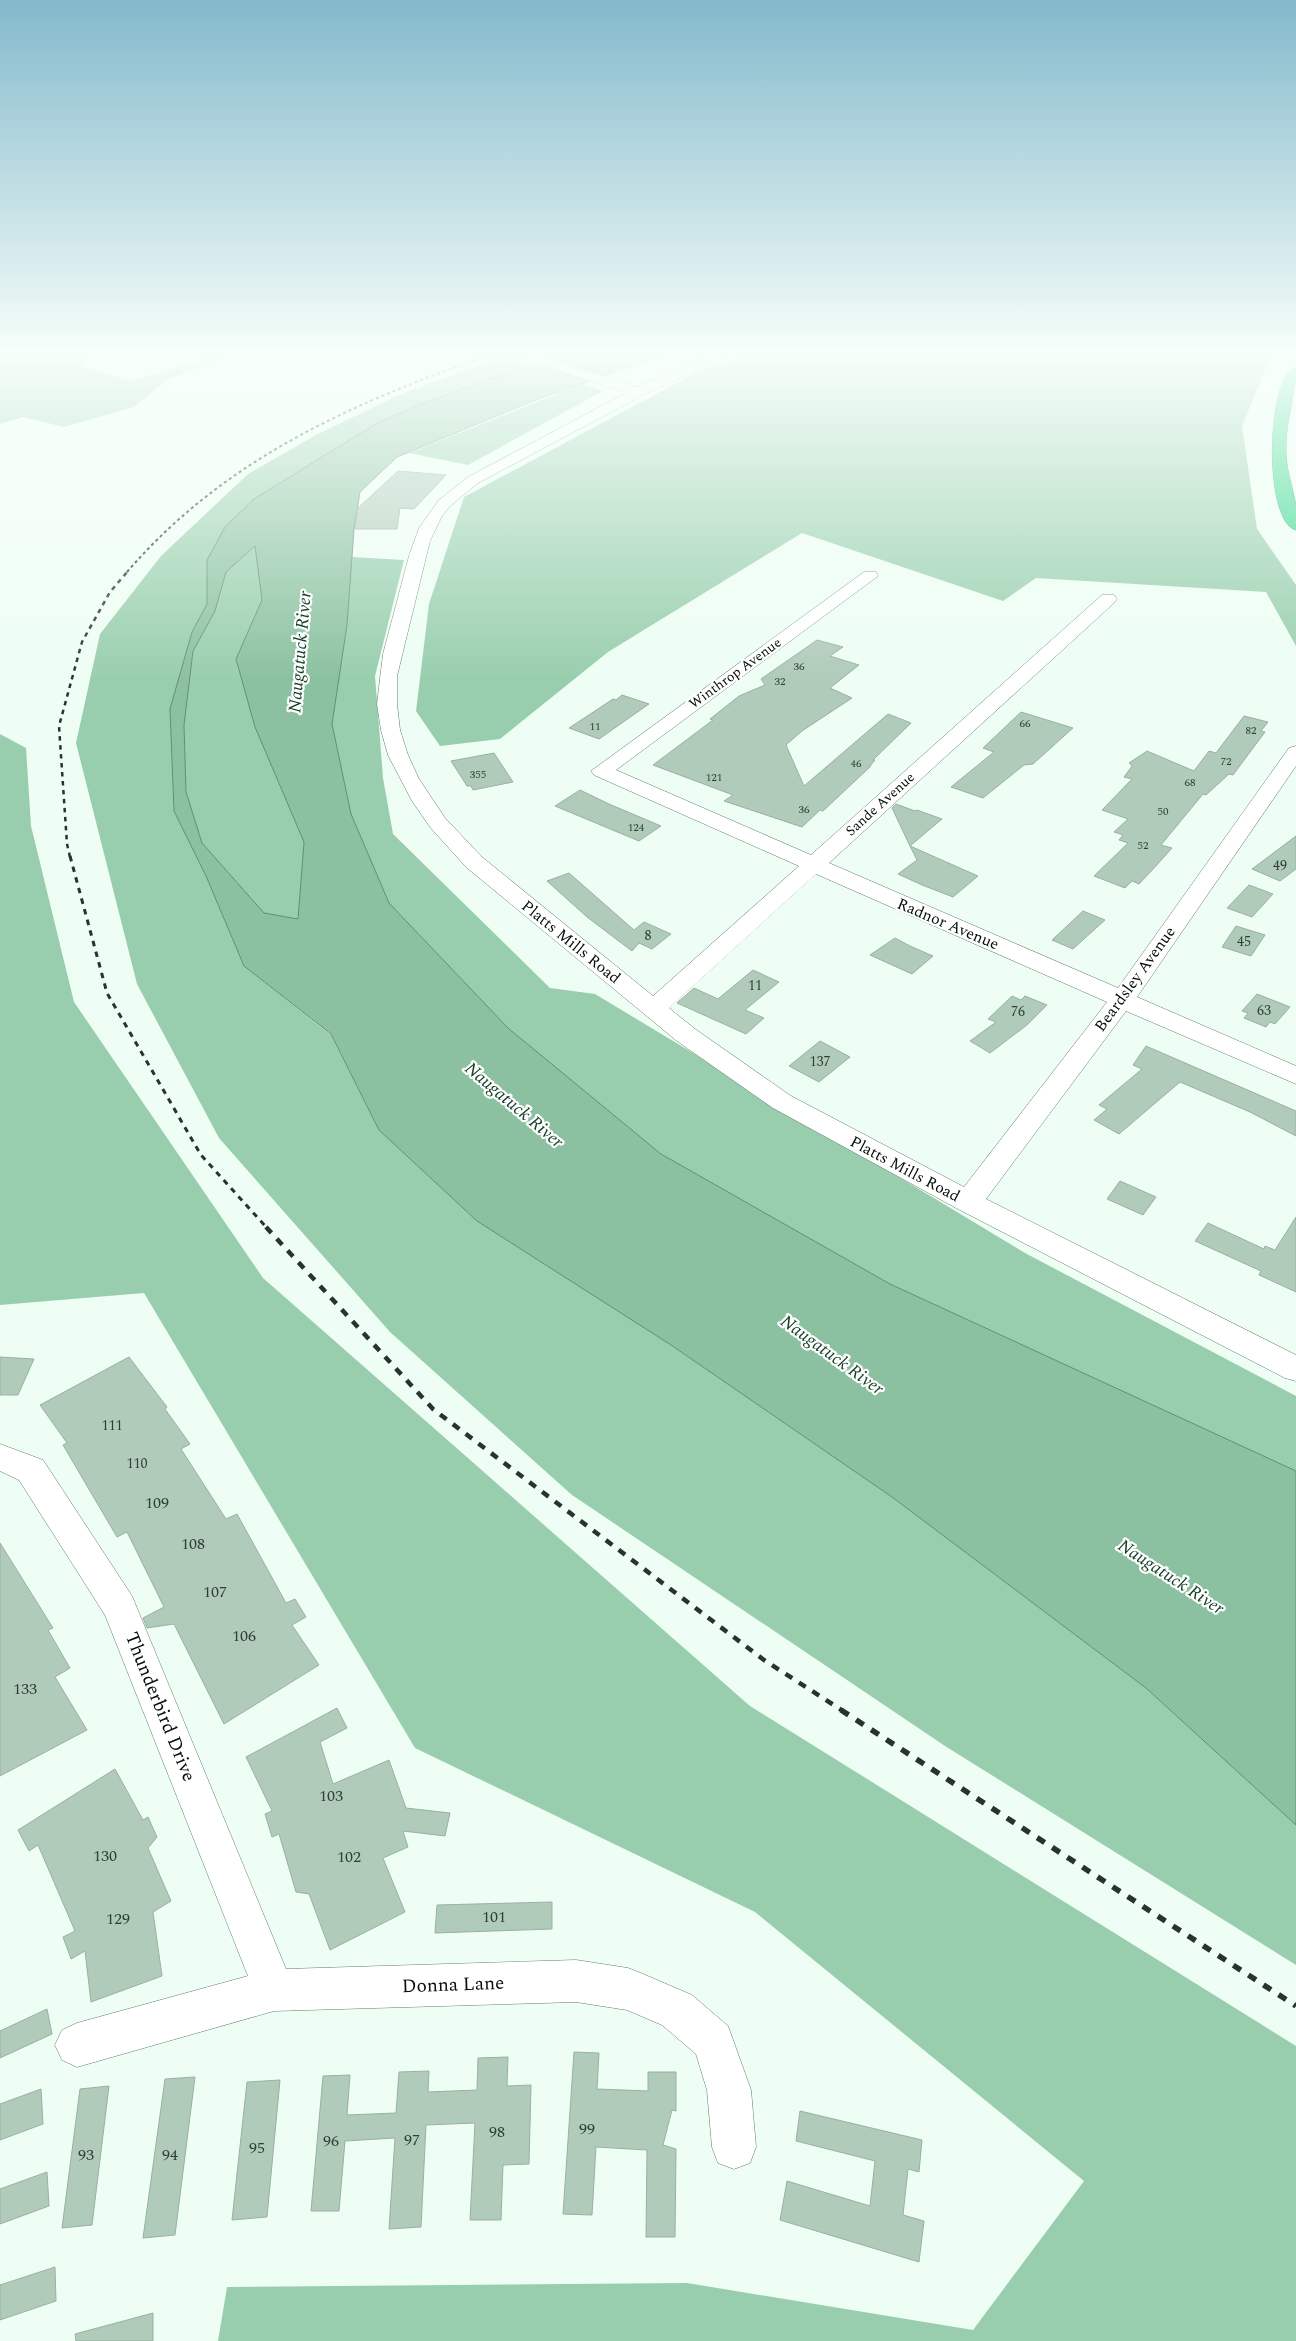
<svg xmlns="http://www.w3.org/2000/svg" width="1296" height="2341" font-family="Spectral,serif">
  <rect width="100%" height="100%" fill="#eefef4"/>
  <path fill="#98cead" d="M0,353H91L82,366L130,381L225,353H235L167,380L134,407L64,427L23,417L0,424Z
    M752,353H1272L1242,426L1257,529L1296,585V646L1266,592L1036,578L1003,601L802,533L608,652L500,739L440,746L416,711L429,604L464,497L699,371Z
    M504,356L534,366L411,408L374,425L254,499L207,560V604L192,632L170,709L174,811L206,876L244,966L331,1035L379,1130L477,1221L662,1339L892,1497L1146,1688L1296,1825V1965L945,1746L572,1495L390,1332L219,1138L137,984L76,743L100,634L161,556L248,474L316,435L396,396Z
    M582,384L603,391L468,465L409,453Z
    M256,545L262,600L236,659L255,727L304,842L298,919L264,913L202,843L186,792L184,725L193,651L215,611L226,572Z
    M352,557L404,560L375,676L383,778L393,834L550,988L595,994L1025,1253L1296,1396V1471L890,1284L661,1154L508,1028L389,903L351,814L332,724L347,625Z
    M0,734L26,748L31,826L74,1002L263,1278L750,1706L1296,2046V2341H218L227,2287L687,2283L973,2330L1084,2181L755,1912L415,1748L144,1293L0,1305Z"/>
  <path fill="#8bc1a0" stroke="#638c73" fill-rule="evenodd" d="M573,353H668L536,400L397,457L360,492L354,529L347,625L332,724L351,814L389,903L508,1028L661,1154L890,1284L1296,1471V1825L1146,1688L892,1497L671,1345L477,1221L379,1130L331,1034L244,966L206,876L174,811L170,709L192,632L207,604V560L225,527L254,499L374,425L411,408L487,380ZM255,546L262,600L236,659L255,727L304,842L298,919L264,913L202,843L186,792L184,725L193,651L215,611L226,572Z"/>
  <path fill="#b0cbba" stroke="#98b2a1" d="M398,471L446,475L414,509L400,508L397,529H355L358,508Z
    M817,640L843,647L830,656L859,665L830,688L852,698L802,731L786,745L804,786L888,714L911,723L873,760H875L870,766H871L823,811L820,810L802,827L724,801L733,795L653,765L713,720L710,719L739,696L765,685L761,679Z
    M622,695L649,704L599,739L569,728L613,699L616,700Z
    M1021,712L1073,728L1033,764L1024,765L983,798L951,787L994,752L983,748Z
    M1244,716L1268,722L1261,731L1265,732L1233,775L1229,774L1206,795L1203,794L1161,845L1172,848L1156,866L1139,884L1132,881L1125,888L1094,876L1128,843L1119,840L1123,835L1114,832L1128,819L1102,810L1132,779L1124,777L1132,766L1129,763L1147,751L1194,771L1209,751L1216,753Z
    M494,753L513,782L473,790L471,786H467L451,761Z
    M580,790L609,804L661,826L639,841L555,806Z
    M896,804L915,811L917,810L942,819L910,846L892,808Z
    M1296,836V869L1280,881L1252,869Z
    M910,846L978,876L953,897L922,885L898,874L917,860Z
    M569,873L634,930L644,922L671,934L652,949L639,943L632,951L587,917L547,881Z
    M1249,885L1273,894L1252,917L1227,908Z
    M1083,911L1105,920L1073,949L1052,940Z
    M1236,926L1265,935L1251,956L1222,947Z
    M895,938L910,946L933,956L912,974L870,955Z
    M753,970L779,982L745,1010L764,1018L746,1034L677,1003L694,988L718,999Z
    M1257,994L1290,1007L1275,1024L1270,1022L1266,1027L1244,1018L1248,1013L1242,1011Z
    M1012,996L1021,1000L1025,996L1047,1005L1027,1025L990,1053L970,1041L996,1022L988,1019Z
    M820,1041L850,1057L819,1082L789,1066Z
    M1146,1046L1296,1111V1136L1250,1112L1180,1082L1119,1134L1094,1120L1107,1109L1099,1105L1142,1069L1133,1065Z
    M1120,1181L1156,1197L1143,1215L1107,1199Z
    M1296,1217V1292L1259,1275L1261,1271L1195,1241L1208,1223L1264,1249L1265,1246L1275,1250Z
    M0,1357L34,1359L18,1395H0Z
    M129,1357L167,1407L165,1409L190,1444L181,1449L226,1519L237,1514L286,1603L295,1599L306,1617L292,1625L319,1665L224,1724L174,1624L147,1628L143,1618L164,1607L127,1532L117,1537L63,1445L67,1443L40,1405Z
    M0,1543L53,1628L48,1630L70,1668L55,1677L87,1730L0,1776Z
    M337,1708L347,1728L320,1742L333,1784L389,1760L406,1808L450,1813L445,1836L403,1831L408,1847L383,1858L405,1912L330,1950L309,1894L296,1892L279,1834L272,1837L265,1814L272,1811L246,1757Z
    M115,1769L143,1820L148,1817L157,1837L148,1848L171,1901L153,1912L162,1976L91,2002L85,1951L71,1959L63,1937L75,1931L38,1845L29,1851L18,1830Z
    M552,1902V1929L435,1933L437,1905Z
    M47,2009L52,2034L0,2058V2031Z
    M574,2052L599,2053L597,2089L648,2091V2072H676V2111L672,2110L663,2145L676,2149L675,2237H646L647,2150L596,2147L592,2215L563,2214Z
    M508,2057L507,2086L531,2085L529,2164L503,2165L501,2220H470L475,2123L426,2125L421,2227L389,2229L395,2138L345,2141L339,2211H311L323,2076L350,2075L347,2115L396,2113L399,2072L429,2071L428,2092L477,2090L478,2058Z
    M195,2077L175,2235L143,2238L165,2079Z
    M280,2080L267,2217L232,2220L247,2082Z
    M109,2086L92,2225L62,2228L80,2089Z
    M41,2089L43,2124L0,2140V2104Z
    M800,2111L922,2140L919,2172L908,2169L903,2215L924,2221L919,2262L780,2220L787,2181L870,2206L875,2161L796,2141Z
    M47,2172L49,2206L0,2224V2189Z
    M55,2267L56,2301L0,2320V2285Z
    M153,2313V2341H76L75,2334Z"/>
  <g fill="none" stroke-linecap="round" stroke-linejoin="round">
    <g stroke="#637c6c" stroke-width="1">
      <path id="street" d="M508,353H529L637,387L716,353H734L643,395L478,483L450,506L442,516L430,541L397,676V704L400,730L408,755L419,779L445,818L482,857L653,996L799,866L594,775L591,771L864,572H876L878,576L616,770L811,855L1102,595H1114L1117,599L1114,603L829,863L1118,988L1289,748L1296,746V766L1137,997L1296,1066V1084L1126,1011L986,1199L1296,1355V1381L1285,1378L958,1209L773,1108L677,1041L466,867L430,827L412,801L388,755L381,730L377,704L383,654L409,556L419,528L439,500L468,477L626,393ZM816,874L1107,1002L964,1187L791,1096L695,1029L669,1008Z
        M0,1444L43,1460L132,1596L286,1969L576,1960L628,1968L643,1974L692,1995L728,2026L751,2090L756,2147L750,2163L734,2169L718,2163L712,2147L707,2090L696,2054L662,2025L627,2010L576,2002L274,2011L77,2067L62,2060L55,2045L62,2030L77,2023L248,1976L105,1615L19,1480L0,1471Z"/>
    </g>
    <g stroke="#208f5c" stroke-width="1">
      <path id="highway" d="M1296,367C1296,394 1286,419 1286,446C1285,469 1293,486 1296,507C1296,514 1296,522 1296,530C1263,522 1266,374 1296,367Z"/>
    </g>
    <use href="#street" fill="#fff" fill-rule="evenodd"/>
    <use href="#highway" fill="#2ed488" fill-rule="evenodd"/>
    <path stroke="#29332d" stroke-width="2" stroke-dasharray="3 3" stroke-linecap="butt" d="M127,572C226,457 355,402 495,353"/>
    <path stroke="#29332d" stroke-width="2.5" stroke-dasharray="4.5 4.5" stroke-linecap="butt" d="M70,857L67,844L59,726L82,642L110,592L128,571"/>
    <path stroke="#29332d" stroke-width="3" stroke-dasharray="5.5 5.5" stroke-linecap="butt" d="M70,856L107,993L201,1155L267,1228"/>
    <path stroke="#29332d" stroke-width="4.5" stroke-dasharray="8 8" stroke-linecap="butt" d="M266,1227L433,1409L764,1660L843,1711"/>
    <path stroke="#29332d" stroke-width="5.5" stroke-dasharray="9 9" stroke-linecap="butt" d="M841,1710L1296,2006"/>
  </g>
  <linearGradient id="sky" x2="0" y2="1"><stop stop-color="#83b9cb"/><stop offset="0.52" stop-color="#f7fffa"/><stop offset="1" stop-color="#f7fffa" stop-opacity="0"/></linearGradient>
  <rect width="1296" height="681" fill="url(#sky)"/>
  <g text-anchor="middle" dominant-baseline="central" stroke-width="4.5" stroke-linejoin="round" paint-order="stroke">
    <g font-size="11" fill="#303e35">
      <text x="799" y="666">36</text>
      <text x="780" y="681">32</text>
      <text x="1025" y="723">66</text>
      <text x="595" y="726">11</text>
      <text x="1251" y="730">82</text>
      <text x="1226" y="761">72</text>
      <text x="856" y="763">46</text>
      <text x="478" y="774">355</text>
      <text x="714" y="777">121</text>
      <text x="1190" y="782">68</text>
      <text x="804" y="809">36</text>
      <text x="1163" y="811">50</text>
      <text x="636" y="827">124</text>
      <text x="1143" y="845">52</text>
    </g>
    <g font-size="14" fill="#060f09" stroke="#fff">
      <text transform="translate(735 673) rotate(-36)">Winthrop Avenue</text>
      <text transform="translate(880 804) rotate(-42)">Sande Avenue</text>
    </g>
    <g font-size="14" fill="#303e35">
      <text x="1280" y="865">49</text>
      <text x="648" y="935">8</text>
      <text x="1244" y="941">45</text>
      <text x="755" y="985">11</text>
      <text x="1264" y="1010">63</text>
      <text x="1018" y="1011">76</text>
      <text x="820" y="1061">137</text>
      <text x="112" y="1425">111</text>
      <text x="137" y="1463">110</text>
    </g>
    <g font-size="16" fill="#060f09" stroke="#fff">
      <text transform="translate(948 924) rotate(23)">Radnor Avenue</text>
      <text transform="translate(571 942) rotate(39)">Platts Mills Road</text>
      <text transform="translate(1135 979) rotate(-54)">Beardsley Avenue</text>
      <text transform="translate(905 1169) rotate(28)">Platts Mills Road</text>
    </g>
    <g font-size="16" fill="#303e35">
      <text x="157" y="1503">109</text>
      <text x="193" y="1544">108</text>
      <text x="215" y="1592">107</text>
      <text x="244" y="1636">106</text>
      <text x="25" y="1689">133</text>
      <text x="331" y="1796">103</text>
      <text x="105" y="1856">130</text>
      <text x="349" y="1857">102</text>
      <text x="494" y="1917">101</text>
      <text x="118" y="1919">129</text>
      <text x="587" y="2129">99</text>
      <text x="497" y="2132">98</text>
      <text x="412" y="2140">97</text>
      <text x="331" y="2141">96</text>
      <text x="257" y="2148">95</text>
      <text x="86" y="2155">93</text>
      <text x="170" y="2155">94</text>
    </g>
    <g font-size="18" font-style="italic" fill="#143f29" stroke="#fff">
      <text transform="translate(300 652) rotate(-85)">Naugatuck River</text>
      <text transform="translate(514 1105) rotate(40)">Naugatuck River</text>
      <text transform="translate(832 1355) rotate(36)">Naugatuck River</text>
      <text transform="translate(1171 1577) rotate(33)">Naugatuck River</text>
    </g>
    <g font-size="19" fill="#060f09" stroke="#fff">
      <text transform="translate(160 1707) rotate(68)">Thunderbird Drive</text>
      <text transform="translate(453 1985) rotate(-2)">Donna Lane</text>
    </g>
  </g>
</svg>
